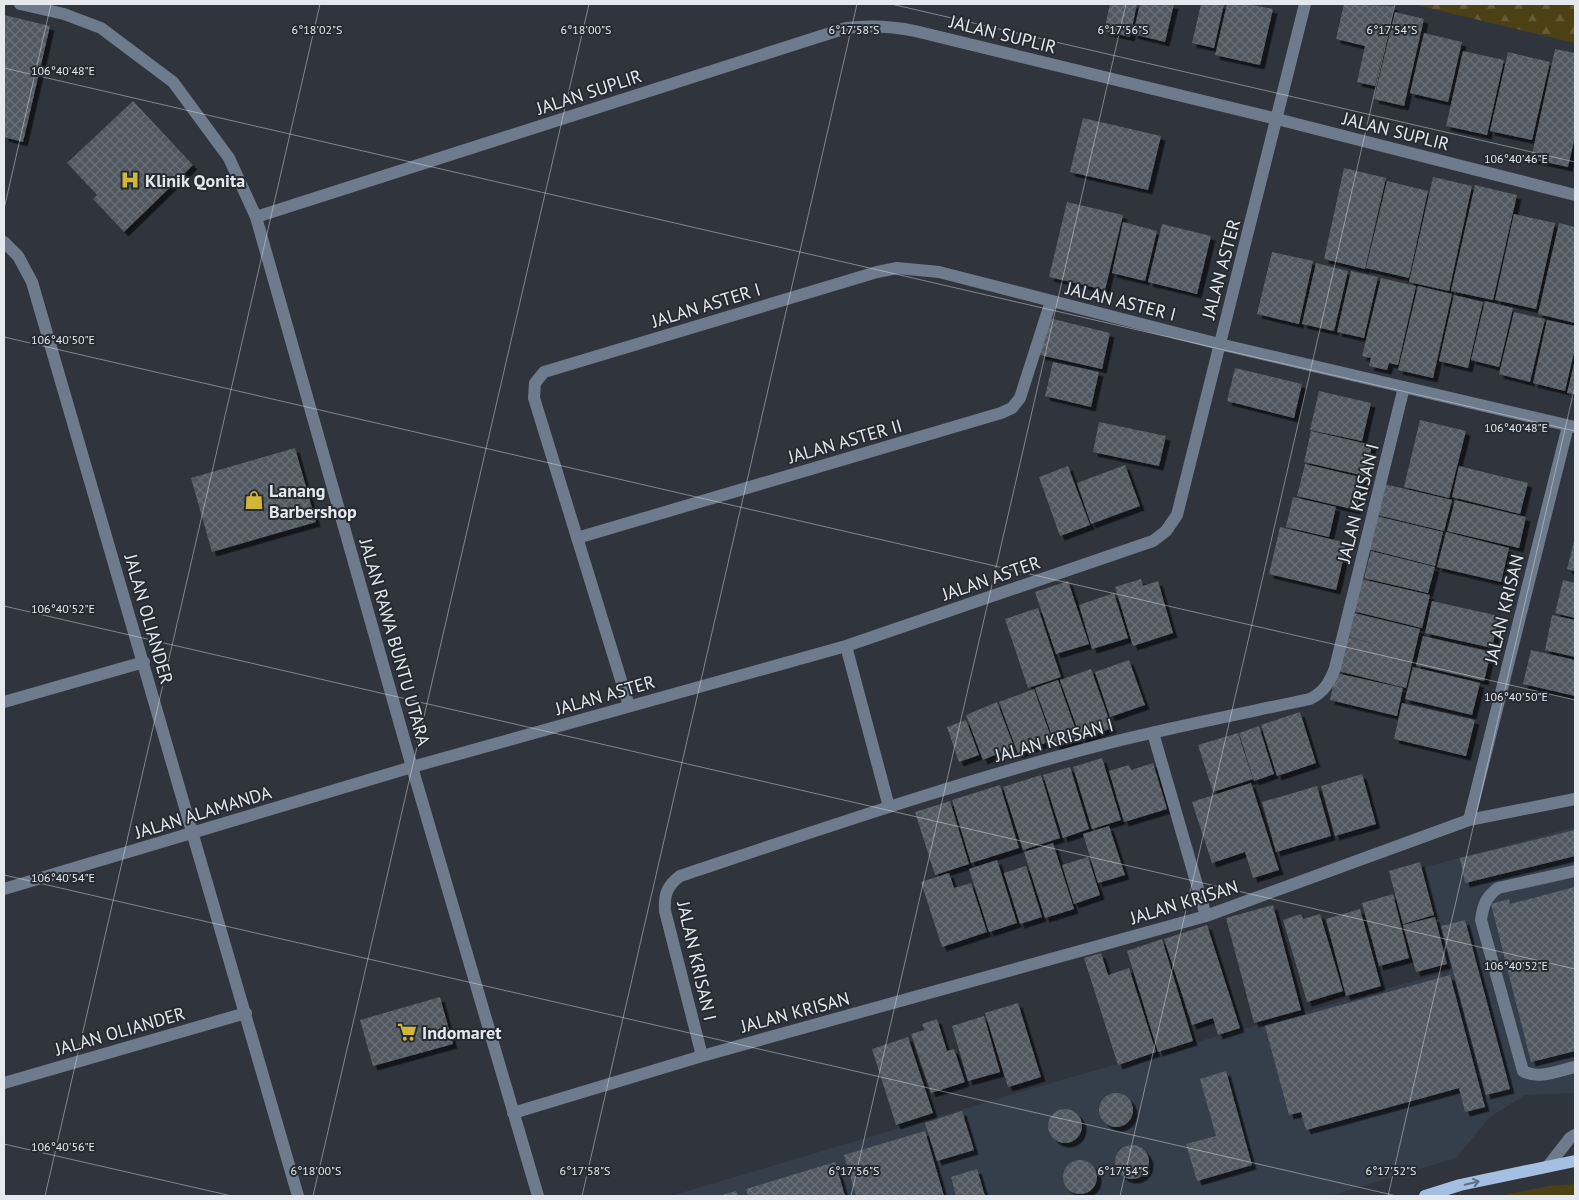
<svg xmlns="http://www.w3.org/2000/svg" width="1579" height="1200" font-family="'PT Sans',sans-serif">
  <defs>
    <pattern id="forest-firs" width="22" height="20" patternUnits="userSpaceOnUse" patternTransform="scale(1.25)"><rect width="22" height="20" fill="#4b4115"/><path d="M5 1l3.5 6h-7zM16 11l3.5 6h-7z" fill="#655c37"/></pattern>
    <pattern id="building-cross-hatch" width="8" height="8" patternUnits="userSpaceOnUse" patternTransform="scale(1.25)"><rect width="8" height="8" fill="#515860"/><path d="M0 0l8 8M0 8l8-8" fill="none" stroke="#6a7077"/></pattern>
    <filter id="shadow"><feDropShadow dx="4.5" dy="4.5" stdDeviation="0" flood-color="#0009"/></filter>
  </defs>
  <rect width="100%" height="100%" fill="#30353d"/>
  <path fill="#353f4c" d="M1575,827V1093L1525,1095L1490,1117L1456,1158L1330,1196H671L1061,1080L1450,971L1422,868Z"/>
  <path fill="#4b4115" d="M1575,1184V1196H1499L1549,1186Z"/>
  <path fill="url(#forest-firs)" d="M1412,4H1575V43Z"/>
  <path fill="url(#building-cross-hatch)" filter="url(#shadow)" d="M1110,4H1137L1130,37L1104,31Z
    M1140,4H1174L1165,42L1133,34Z
    M1201,4H1224L1214,48L1192,43Z
    M1227,4H1247L1273,9L1260,65L1215,55Z
    M1344,4L1394,6L1375,86L1357,82L1365,46L1336,39Z
    M1395,12L1424,19L1404,106L1374,99Z
    M4,15L50,26L23,142L4,137Z
    M1424,33L1462,42L1448,102L1410,93Z
    M1555,49L1575,53V136L1568,167L1531,159Z
    M1463,51L1504,60L1487,135L1446,126Z
    M1508,52L1550,62L1532,140L1490,131Z
    M133,101L193,165L124,232L93,199L97,195L67,163Z
    M1083,118L1161,136L1148,190L1070,172Z
    M1344,168L1386,178L1365,269L1324,259Z
    M1433,177L1472,186L1449,291L1409,282Z
    M1387,181L1428,191L1409,278L1366,268Z
    M1475,185L1517,195L1493,300L1451,291Z
    M1067,202L1123,215L1105,290L1049,277Z
    M1514,214L1555,223L1536,309L1495,300Z
    M1123,222L1157,231L1145,281L1112,273Z
    M1559,223L1575,227V323L1538,314Z
    M1162,224L1211,236L1197,294L1148,282Z
    M1272,252L1313,261L1299,324L1257,314Z
    M1316,263L1348,271L1334,331L1302,324Z
    M1351,271L1378,277L1364,338L1337,332Z
    M1381,278L1416,286L1398,365L1389,363L1387,370L1369,366L1371,358L1362,356Z
    M1418,286L1452,294L1433,378L1398,370Z
    M1454,295L1483,302L1468,368L1439,361Z
    M1485,301L1513,308L1499,367L1471,360Z
    M1514,312L1545,319L1530,382L1499,374Z
    M1049,318L1110,333L1102,369L1040,355Z
    M1547,320L1575,326V348L1565,391L1533,383Z
    M1575,360V394L1567,393Z
    M1053,362L1099,372L1091,407L1045,396Z
    M1235,368L1302,384L1294,418L1227,401Z
    M1319,391L1371,403L1362,441L1310,430Z
    M1420,420L1466,431L1449,498L1404,487Z
    M1099,422L1166,436L1159,466L1093,452Z
    M1311,431L1372,445L1365,476L1304,462Z
    M295,448L316,522L212,552L191,478Z
    M1305,464L1364,478L1356,510L1297,496Z
    M1125,465L1140,506L1091,524L1077,483Z
    M1068,466L1090,525L1060,536L1039,477Z
    M1459,466L1528,483L1520,514L1452,497Z
    M1384,484L1452,500L1444,531L1377,515Z
    M1293,497L1336,507L1329,537L1286,527Z
    M1455,500L1526,517L1519,548L1447,531Z
    M1376,516L1443,532L1435,566L1368,549Z
    M1280,527L1347,543L1336,590L1269,574Z
    M1446,532L1509,548L1501,582L1437,567Z
    M1575,538V571L1567,569Z
    M1371,551L1435,567L1428,593L1364,578Z
    M1141,579L1143,586L1158,581L1173,633L1133,646L1115,587Z
    M1361,579L1430,595L1422,628L1353,611Z
    M1563,580L1575,583V618L1555,613Z
    M1068,581L1089,644L1056,654L1035,592Z
    M1114,593L1128,638L1092,649L1079,605Z
    M1432,601L1499,616L1492,648L1425,633Z
    M1038,608L1061,677L1028,688L1005,619Z
    M1354,613L1420,629L1406,688L1338,671L1346,637L1380,645L1348,637Z
    M1552,615L1575,620V657L1545,650Z
    M1423,636L1491,652L1484,681L1416,665Z
    M1531,650L1575,660V696L1523,684Z
    M1129,660L1145,705L1110,717L1095,672Z
    M1413,667L1480,683L1472,715L1405,699Z
    M1091,669L1112,728L1081,739L1060,680Z
    M1336,673L1403,688L1397,716L1330,700Z
    M1058,680L1079,739L1056,747L1035,688Z
    M1034,689L1052,740L1018,754L999,702Z
    M997,702L1014,747L983,760L966,715Z
    M1402,703L1475,720L1466,756L1394,739Z
    M1300,712L1316,763L1277,776L1261,725Z
    M966,720L979,755L959,762L947,727Z
    M1259,726L1274,774L1254,781L1239,733Z
    M1238,733L1253,779L1213,792L1198,745Z
    M1102,758L1121,820L1092,829L1073,767Z
    M1153,763L1167,809L1124,822L1109,771L1129,765L1131,770Z
    M1070,767L1089,829L1063,838L1043,775Z
    M1362,774L1376,824L1335,836L1321,786Z
    M1041,775L1060,838L1023,850L1003,787Z
    M1251,783L1279,870L1253,878L1245,852L1212,863L1192,802Z
    M1000,785L1019,848L971,863L952,800Z
    M1317,786L1331,836L1276,852L1262,802Z
    M950,801L969,864L935,875L915,812Z
    M1109,826L1125,875L1098,883L1083,834Z
    M1575,830V856L1465,883L1460,858Z
    M1053,843L1074,909L1045,918L1024,852Z
    M1088,857L1100,895L1074,904L1062,865Z
    M997,860L1017,923L989,932L969,869Z
    M1420,862L1434,915L1403,924L1389,871Z
    M1026,866L1042,917L1020,924L1004,873Z
    M949,873L954,888L971,883L987,932L942,947L921,882Z
    M1575,887V1051L1531,1062L1491,904L1509,899L1510,904Z
    M1393,894L1409,958L1379,966L1362,903Z
    M1273,905L1301,1010L1254,1023L1226,918Z
    M1360,909L1381,986L1346,996L1326,919Z
    M1301,914L1303,919L1320,914L1343,991L1307,1002L1283,920Z
    M1435,917L1447,964L1416,972L1403,925Z
    M1465,920L1510,1089L1486,1095L1441,926Z
    M1207,925L1240,1028L1218,1035L1213,1018L1192,1025L1164,939Z
    M1162,939L1193,1041L1158,1052L1127,951Z
    M1101,953L1108,975L1129,968L1156,1052L1118,1065L1084,958Z
    M1450,975L1485,1107L1465,1112L1459,1088L1306,1130L1301,1112L1289,1115L1265,1026Z
    M440,997L453,1044L373,1066L360,1020Z
    M1018,1003L1041,1077L1008,1087L985,1013Z
    M984,1016L1000,1072L968,1081L952,1026Z
    M937,1019L947,1051L954,1049L965,1082L931,1093L911,1034L925,1030L922,1024Z
    M908,1037L933,1113L896,1125L872,1049Z
    M1226,1071L1252,1165L1197,1181L1186,1144L1216,1136L1200,1079Z
    M1099 1110a17 17 0 1 1 34 0a17 17 0 1 1-34 0Z
    M1048 1126a17 17 0 1 1 34 0a17 17 0 1 1-34 0Z
    M962,1111L974,1150L937,1161L925,1123Z
    M925,1131L944,1196H856L844,1155Z
    M1115 1162a17 17 0 1 1 34 0a17 17 0 1 1-34 0Z
    M1063 1177a17 17 0 1 1 34 0a17 17 0 1 1-34 0Z
    M835,1162L845,1196H748L746,1189Z
    M977,1169L985,1196H956L951,1177Z
    M736,1191L738,1196H719Z"/>
  <g fill="none" stroke-linecap="round" stroke-linejoin="round">
    <path stroke="#6d7b8c" stroke-width="12" d="M20,4L64,14L101,28L173,82L229,158L256,217L412,767L538,1196
      M256,217L846,28C871,25 891,26 915,31L1277,119L1575,195
      M4,242L18,256L32,282L298,1196
      M577,538L1001,413L1012,408L1020,398L1051,301
      M846,646L889,807
      M4,702L144,662
      M629,706L534,398L535,383L544,372L877,272L897,268L939,272L1219,344L1575,427
      M1153,733L1206,916
      M1469,820L1575,799
      M1575,871L1498,888C1486,897 1483,905 1481,920L1523,1071C1538,1080 1560,1070 1575,1067
      M4,889L412,767L846,646L1153,541L1166,531L1177,515L1305,4
      M702,1056L665,911C664,894 667,886 680,876C827,827 975,776 1125,739C1187,724 1249,712 1310,699C1324,692 1330,682 1335,668L1404,387
      M4,1083L246,1013
      M513,1113L702,1056L1206,916L1469,820L1568,426
      M1548,1166L1570,1138L1575,1135"/>
    <path stroke="#a5bfe3" stroke-width="12" d="M1425,1196L1460,1185L1575,1161"/>
  </g>
  <defs><path id="oneway-shaft" d="M-6 0H5M1.5-3L5.5 0L1.5 3" fill="none" stroke-width="1.6" stroke-linecap="round" stroke-linejoin="round" transform="scale(1.25)"/></defs>
  <use stroke="#5f6e82" href="#oneway-shaft" transform="translate(1472 1183) rotate(-13)"/>
  <path fill="none" stroke="#e5e9ee" stroke-width="1" stroke-opacity="0.45" d="M891,4L1575,162M4,68L1575,431M4,209L51,4M4,337L1575,700M4,606L1575,969M4,875L1397,1196M4,1144L232,1196M45,1196L320,4M313,1196L589,4M582,1196L857,4M851,1196L1126,4M1120,1196L1395,4M1388,1196L1575,386"/>
  <defs>
    <g id="hospital-bare" transform="scale(1.5)"><path d="M-5-5h3v3.5h4V-5h3V5h-3V1.5h-4V5h-3Z" fill="#d2b736" stroke="#262b33" stroke-width="2.5" paint-order="stroke"/></g>
    <g id="shop-bare" transform="scale(1.5)"><path d="M-5-2.5h2.3a2.7 3.5 0 0 1 5.4 0H5L5.5 6h-11ZM-1.5-2.5h3a1.5 2.3 0 0 0-3 0Z" fill="#d2b736" stroke="#262b33" stroke-width="2.5" paint-order="stroke"/></g>
    <g id="supermarket-bare" transform="scale(1.5)"><path d="M-6-5.5h2.5l.6 2H6L4.5 2H-2.5L-4.4-4H-6ZM-1.5 3.2a1.3 1.3 0 1 0 .1 0ZM3 3.2a1.3 1.3 0 1 0 .1 0Z" fill="#d2b736" stroke="#262b33" stroke-width="2.5" paint-order="stroke"/></g>
  </defs>
  <g fill-rule="evenodd">
    <use href="#hospital-bare" x="130" y="180"/>
    <use href="#shop-bare" x="254" y="500"/>
    <use href="#supermarket-bare" x="407" y="1032"/>
  </g>
  <g text-anchor="middle" dominant-baseline="central" stroke-width="4" stroke-linejoin="round" paint-order="stroke">
    <g font-size="18" fill="#e5e9ee" stroke="#262b33">
      <text transform="translate(1003 34) rotate(14)">JALAN SUPLIR</text>
      <text transform="translate(589 92) rotate(-18)">JALAN SUPLIR</text>
      <text transform="translate(1396 131) rotate(14)">JALAN SUPLIR</text>
      <text transform="translate(1221 269) rotate(-75)">JALAN ASTER</text>
      <text transform="translate(1121 301) rotate(14)">JALAN ASTER I</text>
      <text transform="translate(706 305) rotate(-17)">JALAN ASTER I</text>
      <text transform="translate(845 441) rotate(-16)">JALAN ASTER II</text>
      <text transform="translate(1358 503) rotate(-76)">JALAN KRISAN I</text>
      <text transform="translate(991 578) rotate(-19)">JALAN ASTER</text>
      <text transform="translate(1504 609) rotate(-76)">JALAN KRISAN</text>
      <text transform="translate(149 619) rotate(74)">JALAN OLIANDER</text>
      <text transform="translate(395 642) rotate(74)">JALAN RAWA BUNTU UTARA</text>
      <text transform="translate(605 695) rotate(-16)">JALAN ASTER</text>
      <text transform="translate(1054 740) rotate(-15)">JALAN KRISAN I</text>
      <text transform="translate(203 812) rotate(-17)">JALAN ALAMANDA</text>
      <text transform="translate(1184 902) rotate(-17)">JALAN KRISAN</text>
      <text transform="translate(697 961) rotate(77)">JALAN KRISAN I</text>
      <text transform="translate(795 1012) rotate(-15)">JALAN KRISAN</text>
      <text transform="translate(120 1031) rotate(-16)">JALAN OLIANDER</text>
    </g>
    <g font-size="18" font-weight="bold" fill="#e5e9ee" stroke="#262b33" text-anchor="start">
      <text x="145" y="180">Klinik Qonita</text>
      <text x="269" y="490">Lanang<tspan x="269" dy="21">Barbershop</tspan></text>
      <text x="422" y="1032">Indomaret</text>
    </g>
  </g>
  <g font-size="12" text-anchor="middle" fill="#e5e9ee" stroke="#262b33" stroke-width="4" stroke-linejoin="round" paint-order="stroke">
    <text x="317" y="34">6°18'02"S</text>
    <text x="586" y="34">6°18'00"S</text>
    <text x="854" y="34">6°17'58"S</text>
    <text x="1123" y="34">6°17'56"S</text>
    <text x="1392" y="34">6°17'54"S</text>
    <text x="63" y="75">106°40'48"E</text>
    <text x="1516" y="163">106°40'46"E</text>
    <text x="63" y="344">106°40'50"E</text>
    <text x="1516" y="432">106°40'48"E</text>
    <text x="63" y="613">106°40'52"E</text>
    <text x="1516" y="701">106°40'50"E</text>
    <text x="63" y="882">106°40'54"E</text>
    <text x="1516" y="970">106°40'52"E</text>
    <text x="63" y="1151">106°40'56"E</text>
    <text x="316" y="1175">6°18'00"S</text>
    <text x="585" y="1175">6°17'58"S</text>
    <text x="854" y="1175">6°17'56"S</text>
    <text x="1123" y="1175">6°17'54"S</text>
    <text x="1391" y="1175">6°17'52"S</text>
  </g>
  <rect width="1579" height="1200" fill="none" stroke="#e5e9ee" stroke-width="10"/>
</svg>
